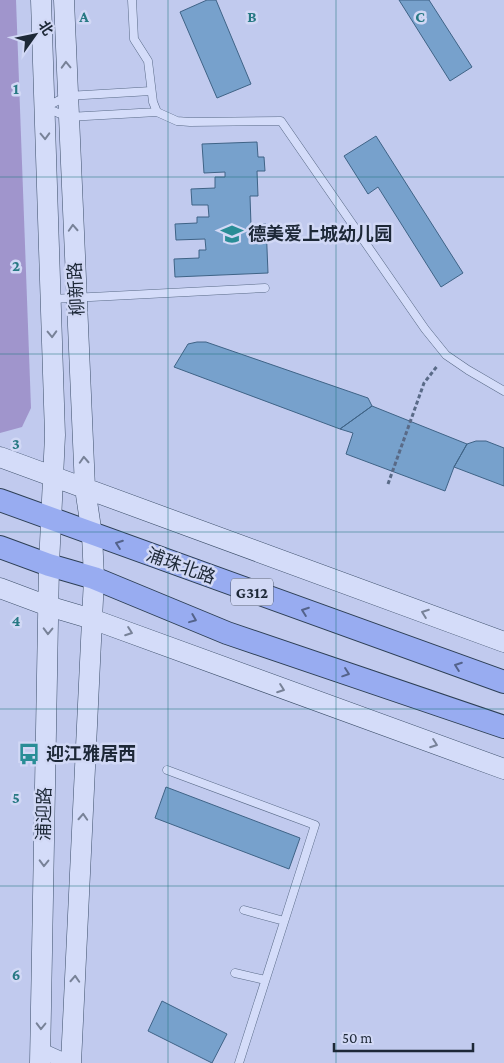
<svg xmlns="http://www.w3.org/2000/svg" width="504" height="1063" font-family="'Crimson Pro','Noto Sans SC',serif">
  <rect width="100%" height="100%" fill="#c1caee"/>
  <path fill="#a095cc" d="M0,0H16L31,408L22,427L0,433Z"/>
  <path fill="#77a1cc" stroke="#3f6386" d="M207,0H216L251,84L217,98L180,12Z
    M399,0H429L472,67L450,81Z
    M376,136L463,273L441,287L378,187L368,194L344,156Z
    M257,142L258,157H264L265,171H257L258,196H250L251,225L266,224L268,273L175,277L174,259L199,258V250H206L205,239L176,240L175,224L197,223V217H209L208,205H192L191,189L215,188V177H225V172L204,173L202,144Z
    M197,342H206L368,398L372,406L340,429L174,367L188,344Z
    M372,406L467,444L454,467L445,491L346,454L353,433L340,429Z
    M476,441H486L504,448V486L454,467L467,444Z
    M166,787L300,838L289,869L155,818Z
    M162,1001L227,1034L212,1063L148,1031Z"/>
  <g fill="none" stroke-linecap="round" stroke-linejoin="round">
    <g stroke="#596a87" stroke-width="9">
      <path id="lane" d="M132,0L134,39L148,61L153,102L157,112L177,121L190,122L281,121L425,329L446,355L468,370L504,391
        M46,107L67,96L151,91
        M46,108L68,117L157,112
        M52,299L265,288
        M167,770L315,825L239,1063
        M244,910L284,921
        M235,973L265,980"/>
    </g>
    <g stroke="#596a87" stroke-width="16">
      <path id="street" d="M40,1050L69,1063"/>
    </g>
    <g stroke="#3c4e69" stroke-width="21">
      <path id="secondary" d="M64,0L85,488L92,535L94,578L71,1063
        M0,457L504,642
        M0,588L48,606L92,619L504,769
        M40,1063L49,565L55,435L41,0"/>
    </g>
    <g stroke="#2d3f55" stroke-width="24">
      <path id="primary" d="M0,500L504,682
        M0,547L49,565L94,578L227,633L504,727"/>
    </g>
    <path stroke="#596a87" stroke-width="3" stroke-dasharray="4 2.5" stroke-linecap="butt" d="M388,484L424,383L438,365"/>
    <use href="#lane" stroke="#d4dcf9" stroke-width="8"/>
    <use href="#street" stroke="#d4dcf9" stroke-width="15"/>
    <use href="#secondary" stroke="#d4dcf9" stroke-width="20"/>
    <use href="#primary" stroke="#98acf1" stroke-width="22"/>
  </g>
  <defs><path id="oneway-chevron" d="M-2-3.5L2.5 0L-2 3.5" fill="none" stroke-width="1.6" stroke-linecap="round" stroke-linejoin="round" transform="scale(1.25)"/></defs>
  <g stroke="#788298">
    <use href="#oneway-chevron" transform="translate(66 65) rotate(-92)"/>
    <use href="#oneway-chevron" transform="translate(45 136) rotate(88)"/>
    <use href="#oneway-chevron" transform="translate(73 228) rotate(-93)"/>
    <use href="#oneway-chevron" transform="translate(52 334) rotate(88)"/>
    <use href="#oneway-chevron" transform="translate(84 460) rotate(-93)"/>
    <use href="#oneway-chevron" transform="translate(425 613) rotate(-160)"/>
    <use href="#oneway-chevron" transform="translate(48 631) rotate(91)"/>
    <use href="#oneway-chevron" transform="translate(129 632) rotate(20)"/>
    <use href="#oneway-chevron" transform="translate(281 689) rotate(20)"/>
    <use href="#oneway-chevron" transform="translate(434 744) rotate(20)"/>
    <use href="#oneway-chevron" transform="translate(83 817) rotate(-87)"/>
    <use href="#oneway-chevron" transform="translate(44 863) rotate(91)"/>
    <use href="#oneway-chevron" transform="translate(75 979) rotate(-87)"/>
    <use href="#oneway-chevron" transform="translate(41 1026) rotate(91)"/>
  </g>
  <g stroke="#54638b">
    <use href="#oneway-chevron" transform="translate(119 544) rotate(-160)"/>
    <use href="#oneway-chevron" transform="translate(305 611) rotate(-160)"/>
    <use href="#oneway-chevron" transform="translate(193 619) rotate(22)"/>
    <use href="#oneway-chevron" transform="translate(458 666) rotate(-160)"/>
    <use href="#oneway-chevron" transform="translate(346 673) rotate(19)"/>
  </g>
  <path fill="none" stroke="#277983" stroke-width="1" stroke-opacity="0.55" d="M168,0V1063M336,0V1063M0,177H504M0,354H504M0,532H504M0,709H504M0,886H504"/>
  <defs>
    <g id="school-bare" transform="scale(1.725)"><path d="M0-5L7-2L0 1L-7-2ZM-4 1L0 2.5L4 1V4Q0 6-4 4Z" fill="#298d96" stroke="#d1d8f5" stroke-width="2.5" paint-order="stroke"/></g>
    <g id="bus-bare" transform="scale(1.725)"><path d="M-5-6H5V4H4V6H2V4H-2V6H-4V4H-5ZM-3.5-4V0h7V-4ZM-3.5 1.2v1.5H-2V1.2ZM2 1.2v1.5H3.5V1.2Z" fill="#298d96" stroke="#d1d8f5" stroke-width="2.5" paint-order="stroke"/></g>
  </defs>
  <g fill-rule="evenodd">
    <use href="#school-bare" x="232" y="234"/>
    <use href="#bus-bare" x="29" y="754"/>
  </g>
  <g text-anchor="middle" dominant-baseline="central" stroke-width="5" stroke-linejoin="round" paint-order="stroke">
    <rect fill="#d1d8f5" stroke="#535d70" stroke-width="1" x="231" y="578.5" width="42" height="27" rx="4"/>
    <g font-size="16" font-weight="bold" fill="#1d2837">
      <text x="252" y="592">G312</text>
    </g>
    <g font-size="18" font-weight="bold" fill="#1d2837" stroke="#d1d8f5" text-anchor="start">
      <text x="248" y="234">德美爱上城幼儿园</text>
      <text x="46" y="754">迎江雅居西</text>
    </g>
    <g font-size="18" fill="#1d2837" stroke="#d1d8f5">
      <text transform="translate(76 289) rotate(-93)">柳新路</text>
      <text transform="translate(181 566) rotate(20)">浦珠北路</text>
      <text transform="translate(44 814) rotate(-89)">浦迎路</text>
    </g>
  </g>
  <g font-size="16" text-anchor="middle" font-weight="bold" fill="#277983" stroke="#d1d8f5" stroke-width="5" stroke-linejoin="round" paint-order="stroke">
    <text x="84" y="22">A</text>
    <text x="252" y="22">B</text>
    <text x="420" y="22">C</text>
    <text x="16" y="94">1</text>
    <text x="16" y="271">2</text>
    <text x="16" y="449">3</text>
    <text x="16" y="626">4</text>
    <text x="16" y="803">5</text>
    <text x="16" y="980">6</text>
  </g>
  <g transform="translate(35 35) rotate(57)" stroke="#d1d8f5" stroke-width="4" paint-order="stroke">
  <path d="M0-4L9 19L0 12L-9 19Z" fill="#1d2837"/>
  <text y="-8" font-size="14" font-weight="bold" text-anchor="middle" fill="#1d2837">北</text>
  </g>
  <path d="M334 1043v8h139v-8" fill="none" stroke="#1d2837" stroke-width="2.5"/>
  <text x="342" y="1043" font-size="15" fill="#1d2837" stroke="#d1d8f5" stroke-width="4" paint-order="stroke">50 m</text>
</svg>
